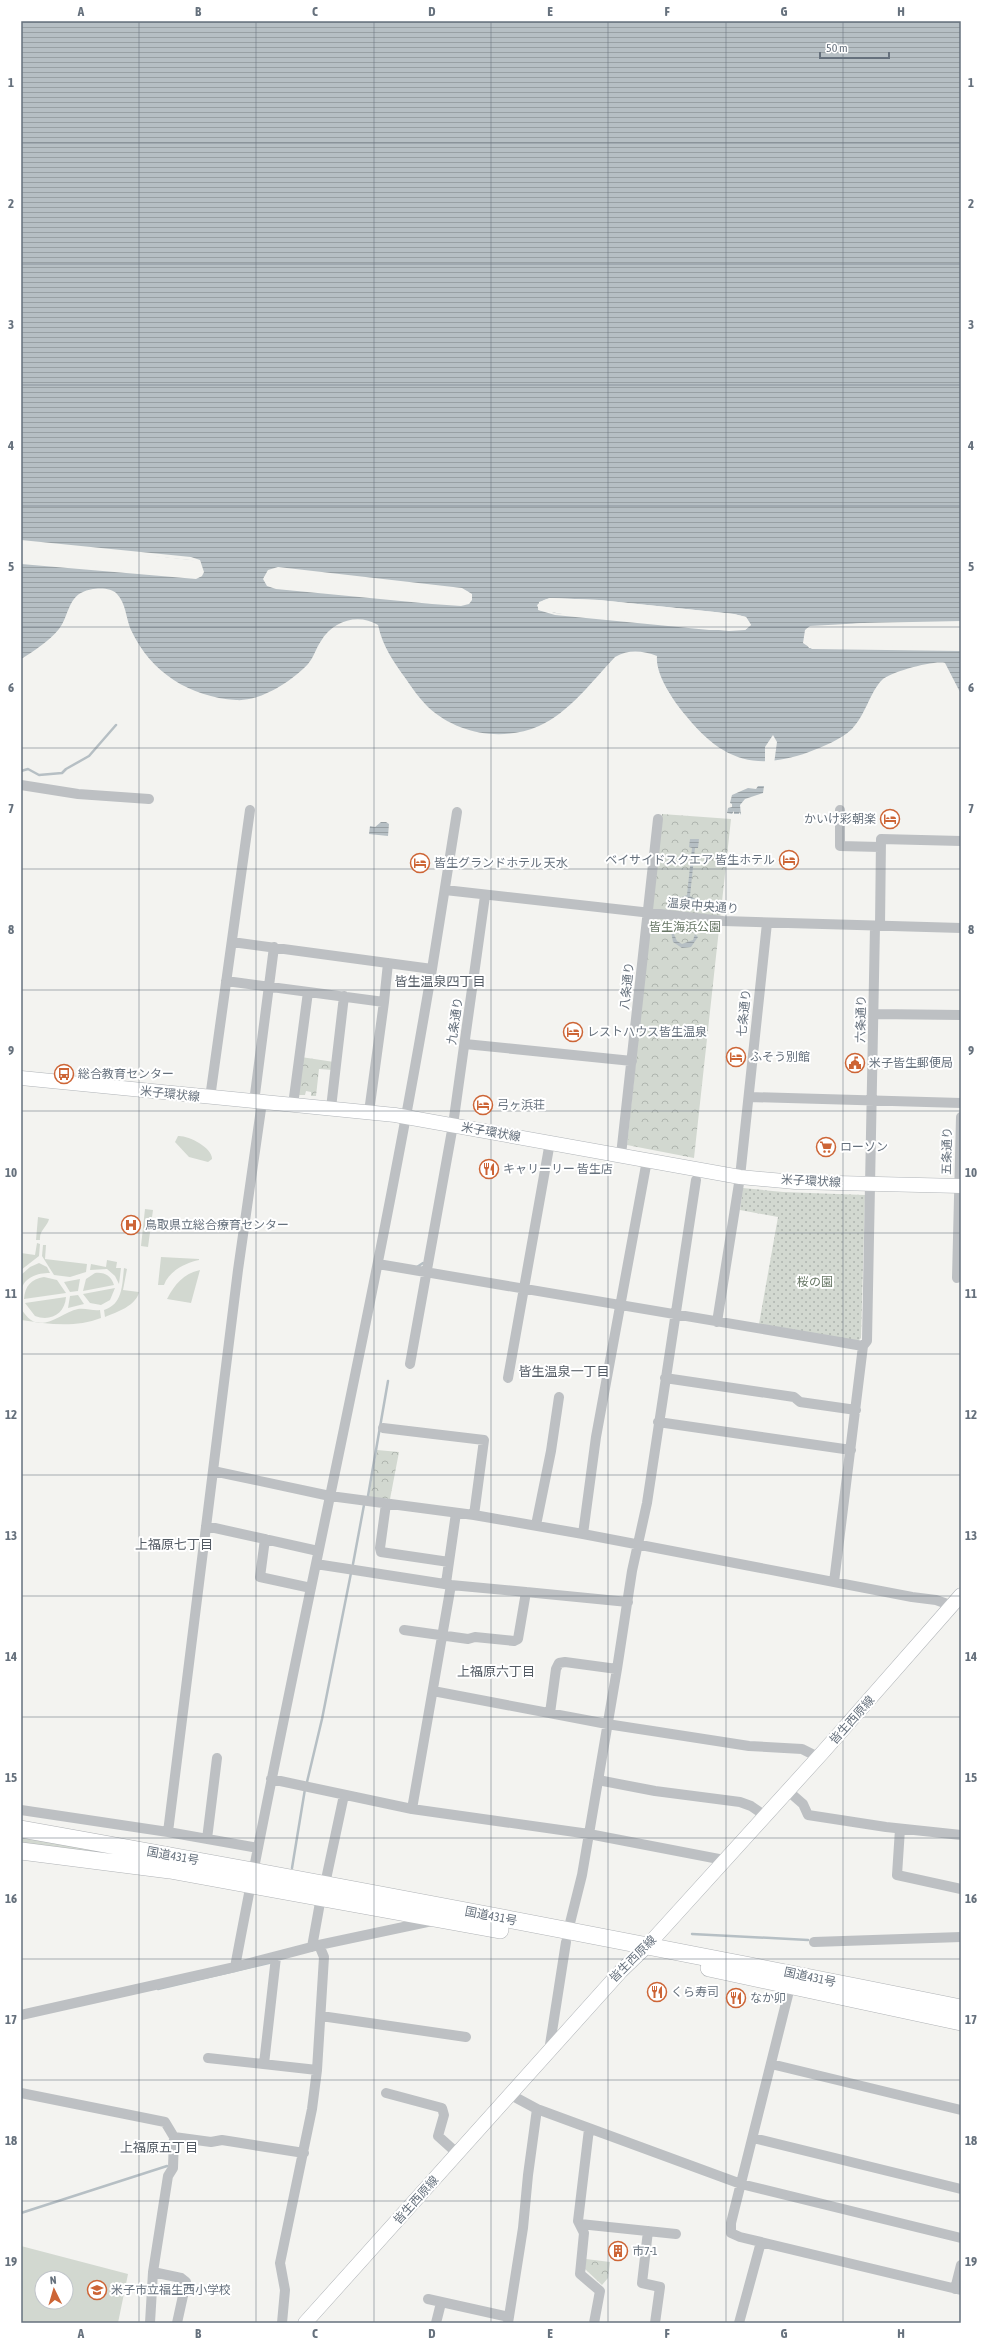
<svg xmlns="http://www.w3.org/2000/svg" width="982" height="2344" font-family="'Asap Condensed','Noto Sans JP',sans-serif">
  <defs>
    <pattern id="park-crowns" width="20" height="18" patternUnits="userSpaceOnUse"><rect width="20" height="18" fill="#d2d8d0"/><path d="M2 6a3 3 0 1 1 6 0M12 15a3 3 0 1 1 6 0" fill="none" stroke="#aeb4ae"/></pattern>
    <pattern id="garden-dots" width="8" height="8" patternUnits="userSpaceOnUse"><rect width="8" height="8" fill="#d2d8d0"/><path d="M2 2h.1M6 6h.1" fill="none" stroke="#aeb4ae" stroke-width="1.8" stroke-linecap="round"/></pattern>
    <pattern id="water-rules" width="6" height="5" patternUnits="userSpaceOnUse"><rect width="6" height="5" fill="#b6bfc4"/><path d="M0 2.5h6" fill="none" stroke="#98a0a4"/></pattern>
  </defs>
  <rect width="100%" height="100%" fill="#f3f3f0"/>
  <path fill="#d2d8d0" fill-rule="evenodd" d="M178,1136C188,1135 213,1148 212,1159L208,1162L189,1157L175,1142Z
    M145,1209L153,1210L148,1247L141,1246Z
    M38,1217L49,1219C48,1226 39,1230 40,1240H36Z
    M37,1243L40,1244L39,1256L21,1270V1253L35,1255Z
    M43,1245H46L45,1259L87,1264L86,1272L70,1277L54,1275L42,1256Z
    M161,1257L199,1259V1260C185,1263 169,1271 164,1285H158Z
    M107,1260L117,1262L116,1268H121L119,1284L115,1276L107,1269L90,1270L91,1264L106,1267Z
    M39,1263L47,1267L50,1273C37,1273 25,1277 21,1290V1275L30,1267Z
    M124,1268L127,1269L123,1290L139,1292C136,1306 117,1312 105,1317L104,1310C123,1304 122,1285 124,1268Z
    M200,1270L191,1303L167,1299C175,1284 183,1274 200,1270Z
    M95,1273C105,1272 111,1276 114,1285L83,1291L86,1279Z
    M44,1277L57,1280L66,1293L24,1299C25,1286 31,1279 44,1277Z
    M80,1279L78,1291L70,1292L64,1282Z
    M115,1288L110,1300L101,1305L90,1303L83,1294Z
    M78,1295L84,1304L68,1308L70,1296Z
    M66,1297C65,1314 50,1322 35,1316L25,1303Z
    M21,1308C38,1339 59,1313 78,1309C86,1308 93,1311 100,1310L101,1318C75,1328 48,1324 21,1320Z
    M21,1834L164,1860L21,1845Z
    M21,2246L128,2274L118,2323H21ZM42,2278H66V2302H42Z"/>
  <path fill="url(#park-crowns)" d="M662,814L731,819L694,1158L627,1145Z
    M301,1057L334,1062L333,1070L319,1069L316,1096H311V1092L306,1091L305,1095H298Z
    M377,1450L399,1452L390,1499L369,1497Z
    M586,2259L610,2262L608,2278L602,2285L585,2269Z"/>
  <path fill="url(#garden-dots)" d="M743,1188L783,1192L865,1195L861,1338L858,1341L759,1324L778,1217L740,1210Z"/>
  <path fill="url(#water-rules)" fill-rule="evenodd" d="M21,21H961V622L864,623L807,628L804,639L809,648L961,650V694L945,663C934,660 890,672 882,680C870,692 866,714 852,729C840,740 824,746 809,752C756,771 723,761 687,717C675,703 655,675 657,656C643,651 629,649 615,657C593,680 569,713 539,726C502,742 457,734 428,707C420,699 412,688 406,679C393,661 383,647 378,625C358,613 333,621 321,641C316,648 314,657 308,664C292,681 260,702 236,700C190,697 151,673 131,630C126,619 126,603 117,594C110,586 91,588 83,592C68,598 68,618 59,629C49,641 34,651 21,659V563L196,578L202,576L200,561L21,541ZM278,569L467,591L472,599L461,605L268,585L264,578L268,571ZM550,598L599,600L734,614L746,617L751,625L745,630L729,631L568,615L539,610L537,605L544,600Z
    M758,786H764L763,793L745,799L740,805L741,815L739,812V814H734V811L732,814L727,813L728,808L732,807V804L730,803L732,795L748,788L756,789Z
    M381,822H386L389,824L388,836L369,834L370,826L375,827Z
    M690,839H699L698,848H695L690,896L697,900L701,910H695L694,905L691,902H683L679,908H673L679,898L687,895L692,848L689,847Z
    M671,931L673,932L677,941L682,944L693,940L695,934L698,937L691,947L682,948L673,942Z"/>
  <path fill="#f3f3f0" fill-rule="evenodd" d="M21,540L191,557L200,560L204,572L202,576L196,579L21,564V561L196,576L201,571L198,562L190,560L21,543Z
    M278,567L462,588L472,594V600L469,604L461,606L432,604L276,589L267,586L263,579L268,570ZM278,571L461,591L469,596L470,599L461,603L432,601L269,583L266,578L270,573Z
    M550,598L599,600L734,614L746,617L751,625L745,630H709L555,615L538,610L539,602ZM550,600L599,602L734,616L745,619L749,625L740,629L709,628L555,613L540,608L541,603Z
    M961,621V624L817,628L808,631L806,639L807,644L812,646L943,647L961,648V651L812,649L803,643L805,630L810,626L864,623Z
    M773,735L777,742L774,764L765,763V747Z"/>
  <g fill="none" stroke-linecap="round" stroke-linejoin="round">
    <path stroke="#b6bfc4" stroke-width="2.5" d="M21,771L28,769L39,775L62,773L66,769L89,756L116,725
      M417,1267L423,1263
      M368,1496L388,1381
      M353,1564L364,1505
      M307,1782L322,1719L351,1573
      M292,1868L305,1789
      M692,1934L808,1940
      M158,1989L273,1962
      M21,2213L167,2166"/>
    <g stroke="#b0b4b8" stroke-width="15">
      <path id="secondary" d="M21,1078L395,1115L740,1177L795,1182L961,1186
        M305,2323L621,1971L648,1945L823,1752L961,1595"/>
    </g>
    <g stroke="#b0b3b6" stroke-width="18">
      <path id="highway" d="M21,1829C335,1885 648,1945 961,2008
        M21,1851L170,1870L500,1930
        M709,1968L961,2022"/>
    </g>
    <path stroke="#bdc0c3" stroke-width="10" d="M21,785L78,794L149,799
      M840,810V846L880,847
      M445,890L723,921L961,928
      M880,926L881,839L961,841
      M232,942L432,969C376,1304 297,1634 235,1967
      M432,969L457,812
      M226,981L384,1002L388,963
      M874,1014L961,1015
      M465,1044L632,1061
      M749,1097L961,1103
      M210,1098L250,810
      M254,1102L274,947
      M293,1105L308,992
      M331,1108L344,996
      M369,1112L384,1002
      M621,1155L658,819
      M378,1264L863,1346L867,1341L875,926
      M957,1278L961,1117
      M717,1322L740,1177L767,923
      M410,1364L453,1125L485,896
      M508,1378L550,1142
      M665,1378L794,1397L800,1402L856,1410
      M658,1422L851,1450
      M383,1428L484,1440L474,1515
      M213,1471L330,1496L474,1515L583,1534L912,1597L936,1600L953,1606
      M386,1504L380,1548L381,1552L449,1562
      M536,1525L551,1451L559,1397
      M206,1526L318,1551
      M583,1534L596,1437L647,1160
      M265,1539L260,1577L311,1588
      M316,1564L451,1585L412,1809
      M834,1582L863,1346
      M446,1583L456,1513
      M526,1592L628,1602
      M404,1630L468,1639L475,1637L514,1641L518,1639L526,1592L451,1585
      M433,1691L607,1724L749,1746L802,1749L818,1757
      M550,1713L556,1669L559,1663L565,1662L617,1669L632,1571L647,1503L696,1180
      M271,1779L412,1809L589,1834L724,1860
      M598,1780L655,1791L740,1802L751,1806L764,1815
      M787,1790L803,1804L808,1815L886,1827L961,1835
      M21,1810L168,1832
      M900,1829L897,1875L961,1889
      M207,1839L217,1758
      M258,1848L168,1832L238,1270L262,1102
      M325,1884L344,1795
      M568,1931L582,1875L617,1669
      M814,1942L961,1937
      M312,1947L321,1897
      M790,1987L731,2223V2233L740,2237L961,2290
      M21,2015L235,1967L319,1945L432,1921
      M321,2016L466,2037
      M549,2051L566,1942
      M208,2058L317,2070
      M264,2064L276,1957
      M771,2064L961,2110
      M21,2093L165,2122L174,2137L211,2142L222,2140L304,2153
      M386,2093L442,2108L444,2115L438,2136L458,2154
      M511,2095L537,2109L741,2184L961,2238
      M589,2129L578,2221L584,2233L580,2274L600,2291L594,2323
      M753,2138L961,2189
      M580,2224L676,2234
      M648,2231L642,2283L660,2287L655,2323
      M153,2272L181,2278L186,2282L177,2323
      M955,2289L961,2265
      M428,2299L509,2317
      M150,2323L153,2272L168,2176L173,2168L174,2137
      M282,2323L285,2290L280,2263L312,2109L317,2070L324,1957L319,1945
      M436,2323L441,2303
      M508,2323L523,2228L528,2175L537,2109
      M739,2323L761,2242"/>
    <use href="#secondary" stroke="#fff" stroke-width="14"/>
    <use href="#highway" stroke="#fff" stroke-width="17"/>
  </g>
  <path fill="none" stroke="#66717d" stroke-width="1" stroke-opacity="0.55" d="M139,21V2323M256,21V2323M374,21V2323M491,21V2323M608,21V2323M726,21V2323M843,21V2323M21,143H961M21,264H961M21,385H961M21,506H961M21,627H961M21,748H961M21,869H961M21,990H961M21,1111H961M21,1233H961M21,1354H961M21,1475H961M21,1596H961M21,1717H961M21,1838H961M21,1959H961M21,2080H961M21,2201H961"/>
  <defs>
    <g id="hotel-ring" transform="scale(1)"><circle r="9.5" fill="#fff" stroke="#cd6536" stroke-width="1.5"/><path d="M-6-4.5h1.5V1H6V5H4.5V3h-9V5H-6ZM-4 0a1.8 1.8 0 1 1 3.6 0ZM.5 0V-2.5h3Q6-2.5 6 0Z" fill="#cd6536"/></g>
    <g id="civic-ring" transform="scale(1)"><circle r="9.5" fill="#fff" stroke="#cd6536" stroke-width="1.5"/><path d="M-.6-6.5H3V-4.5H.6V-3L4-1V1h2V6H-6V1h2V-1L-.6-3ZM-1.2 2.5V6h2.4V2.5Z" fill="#cd6536"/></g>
    <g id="bus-ring" transform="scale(1)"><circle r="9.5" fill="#fff" stroke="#cd6536" stroke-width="1.5"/><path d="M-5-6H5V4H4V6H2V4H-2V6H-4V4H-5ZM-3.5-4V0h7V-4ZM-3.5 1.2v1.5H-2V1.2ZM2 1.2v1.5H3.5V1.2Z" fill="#cd6536"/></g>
    <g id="supermarket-ring" transform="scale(1)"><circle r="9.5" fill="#fff" stroke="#cd6536" stroke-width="1.5"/><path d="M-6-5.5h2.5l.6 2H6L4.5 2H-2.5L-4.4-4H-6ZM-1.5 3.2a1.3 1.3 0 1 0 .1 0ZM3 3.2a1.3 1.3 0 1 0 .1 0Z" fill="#cd6536"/></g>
    <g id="restaurant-ring" transform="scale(1)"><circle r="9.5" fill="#fff" stroke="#cd6536" stroke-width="1.5"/><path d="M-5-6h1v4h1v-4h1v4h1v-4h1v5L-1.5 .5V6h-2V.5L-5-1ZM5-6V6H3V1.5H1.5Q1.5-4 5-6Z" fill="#cd6536"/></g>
    <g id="hospital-ring" transform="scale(1)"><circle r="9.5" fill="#fff" stroke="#cd6536" stroke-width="1.5"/><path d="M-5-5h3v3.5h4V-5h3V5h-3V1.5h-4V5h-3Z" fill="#cd6536"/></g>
    <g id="building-ring" transform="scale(1)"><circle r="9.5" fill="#fff" stroke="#cd6536" stroke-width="1.5"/><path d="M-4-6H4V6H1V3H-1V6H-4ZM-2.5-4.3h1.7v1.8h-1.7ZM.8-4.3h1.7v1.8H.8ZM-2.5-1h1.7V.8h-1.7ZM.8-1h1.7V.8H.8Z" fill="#cd6536"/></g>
    <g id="school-ring" transform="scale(1)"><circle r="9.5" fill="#fff" stroke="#cd6536" stroke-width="1.5"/><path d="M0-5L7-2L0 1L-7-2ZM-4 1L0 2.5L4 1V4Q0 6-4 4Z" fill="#cd6536"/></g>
  </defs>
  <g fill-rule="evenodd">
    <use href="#hotel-ring" x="890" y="819"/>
    <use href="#hotel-ring" x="789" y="860"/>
    <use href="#hotel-ring" x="420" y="863"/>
    <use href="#hotel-ring" x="573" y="1032"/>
    <use href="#hotel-ring" x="736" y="1057"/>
    <use href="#civic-ring" x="855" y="1063"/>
    <use href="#bus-ring" x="64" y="1074"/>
    <use href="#hotel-ring" x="483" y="1105"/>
    <use href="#supermarket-ring" x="826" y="1147"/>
    <use href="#restaurant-ring" x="489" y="1169"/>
    <use href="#hospital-ring" x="131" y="1225"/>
    <use href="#restaurant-ring" x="657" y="1992"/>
    <use href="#restaurant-ring" x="736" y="1998"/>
    <use href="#building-ring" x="618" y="2251"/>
    <use href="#school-ring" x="97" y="2290"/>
  </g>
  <g text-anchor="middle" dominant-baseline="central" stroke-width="4" stroke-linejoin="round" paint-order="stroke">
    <g font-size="12" fill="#66717d" stroke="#fff" text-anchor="start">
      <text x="876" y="819" text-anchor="end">かいけ彩朝楽</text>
      <text x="775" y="860" text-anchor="end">ベイサイドスクエア 皆生ホテル</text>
      <text x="434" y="863">皆生グランドホテル 天水</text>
      <text x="587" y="1032">レストハウス皆生温泉</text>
      <text x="750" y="1057">ふそう別館</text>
      <text x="869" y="1063">米子皆生郵便局</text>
      <text x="78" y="1074">総合教育センター</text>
      <text x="497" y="1105">弓ヶ浜荘</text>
      <text x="840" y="1147">ローソン</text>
      <text x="503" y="1169">キャリーリー 皆生店</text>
      <text x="145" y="1225">鳥取県立総合療育センター</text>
      <text x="671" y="1992">くら寿司</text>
      <text x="750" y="1998">なか卯</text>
      <text x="632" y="2251">市7-1</text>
      <text x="111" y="2290">米子市立福生西小学校</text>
    </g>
    <g font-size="12" fill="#66717d" stroke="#fff">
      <text transform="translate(703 906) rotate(5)">温泉中央通り</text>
      <text transform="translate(627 986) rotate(-84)">八条通り</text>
      <text transform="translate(744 1013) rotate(-84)">七条通り</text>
      <text transform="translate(861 1019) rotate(-89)">六条通り</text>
      <text transform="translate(455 1021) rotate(-82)">九条通り</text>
      <text transform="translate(170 1094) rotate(6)">米子環状線</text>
      <text transform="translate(491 1132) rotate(10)">米子環状線</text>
      <text transform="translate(947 1151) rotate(-89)">五条通り</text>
      <text transform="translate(811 1181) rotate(3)">米子環状線</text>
      <text transform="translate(852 1720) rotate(-48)">皆生西原線</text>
      <text transform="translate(173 1856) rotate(10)">国道431号</text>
      <text transform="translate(491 1916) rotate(11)">国道431号</text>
      <text transform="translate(633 1959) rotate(-45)">皆生西原線</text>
      <text transform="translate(810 1977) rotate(12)">国道431号</text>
      <text transform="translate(416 2200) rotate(-48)">皆生西原線</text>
    </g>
    <g font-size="12" fill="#667664" stroke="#fff">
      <text x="685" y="927">皆生海浜公園</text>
      <text x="815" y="1282">桜の園</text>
    </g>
    <g font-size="13" fill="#535b64" stroke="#fff">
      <text x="440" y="981">皆生温泉四丁目</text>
      <text x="564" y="1371">皆生温泉一丁目</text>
      <text x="174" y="1544">上福原七丁目</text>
      <text x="496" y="1671">上福原六丁目</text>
      <text x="159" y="2147">上福原五丁目</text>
    </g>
  </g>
  <rect width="982" height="2344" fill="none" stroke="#ffffff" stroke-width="44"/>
  <g transform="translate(54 2290) rotate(355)"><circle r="19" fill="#ffffff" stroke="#c2c6cb"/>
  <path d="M0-3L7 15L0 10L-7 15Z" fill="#cd6536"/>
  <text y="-6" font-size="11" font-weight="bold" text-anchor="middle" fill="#66717d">N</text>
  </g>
  <path d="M820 52v6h69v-6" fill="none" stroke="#66717d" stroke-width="2"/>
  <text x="826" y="52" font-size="12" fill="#66717d" stroke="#ffffff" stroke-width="3" paint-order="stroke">50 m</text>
  <rect x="22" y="22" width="938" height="2300" fill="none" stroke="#66717d" stroke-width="1.5"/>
  <g font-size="13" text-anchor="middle" font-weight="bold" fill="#66717d">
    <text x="81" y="16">A</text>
    <text x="198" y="16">B</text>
    <text x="315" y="16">C</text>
    <text x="432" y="16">D</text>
    <text x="550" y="16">E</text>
    <text x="667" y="16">F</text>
    <text x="784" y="16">G</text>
    <text x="901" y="16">H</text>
    <text x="11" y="87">1</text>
    <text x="971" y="87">1</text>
    <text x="11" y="208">2</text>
    <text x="971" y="208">2</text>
    <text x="11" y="329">3</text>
    <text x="971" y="329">3</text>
    <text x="11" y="450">4</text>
    <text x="971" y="450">4</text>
    <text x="11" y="571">5</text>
    <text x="971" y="571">5</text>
    <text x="11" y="692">6</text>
    <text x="971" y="692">6</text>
    <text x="11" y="813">7</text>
    <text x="971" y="813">7</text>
    <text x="11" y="934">8</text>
    <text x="971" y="934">8</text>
    <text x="11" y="1055">9</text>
    <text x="971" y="1055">9</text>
    <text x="11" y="1177">10</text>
    <text x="971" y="1177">10</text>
    <text x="11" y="1298">11</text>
    <text x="971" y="1298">11</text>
    <text x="11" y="1419">12</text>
    <text x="971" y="1419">12</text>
    <text x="11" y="1540">13</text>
    <text x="971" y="1540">13</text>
    <text x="11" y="1661">14</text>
    <text x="971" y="1661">14</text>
    <text x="11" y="1782">15</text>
    <text x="971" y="1782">15</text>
    <text x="11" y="1903">16</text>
    <text x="971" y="1903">16</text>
    <text x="11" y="2024">17</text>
    <text x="971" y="2024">17</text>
    <text x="11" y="2145">18</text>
    <text x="971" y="2145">18</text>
    <text x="11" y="2266">19</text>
    <text x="971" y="2266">19</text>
    <text x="81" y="2338">A</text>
    <text x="198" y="2338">B</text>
    <text x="315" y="2338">C</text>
    <text x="432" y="2338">D</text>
    <text x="550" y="2338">E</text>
    <text x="667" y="2338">F</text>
    <text x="784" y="2338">G</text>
    <text x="901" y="2338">H</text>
  </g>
</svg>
